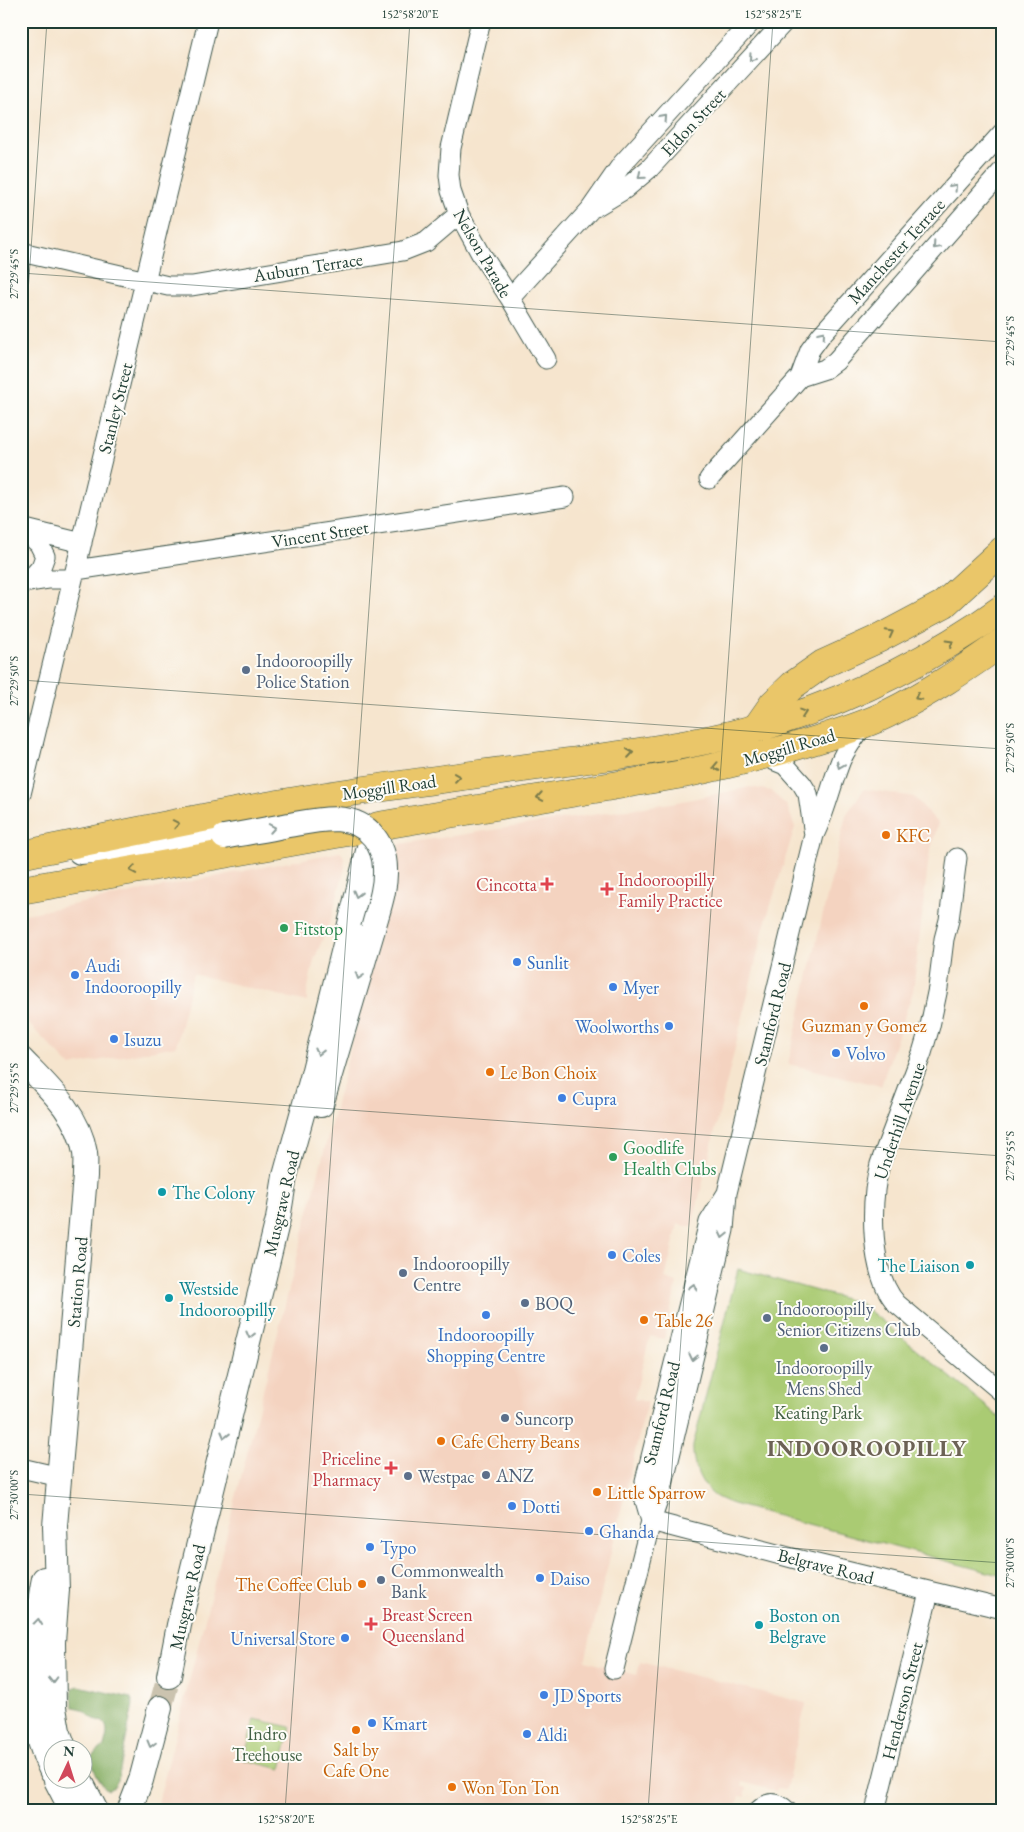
<svg xmlns="http://www.w3.org/2000/svg" width="1024" height="1832" font-family="'EB Garamond',serif">
  <rect width="100%" height="100%" fill="#fdfcf7"/>
  <filter id="ink" filterUnits="userSpaceOnUse"><feTurbulence type="fractalNoise" baseFrequency=".02" numOctaves="2"/><feDisplacementMap in="SourceGraphic" scale="10" xChannelSelector="R" yChannelSelector="G"/><feConvolveMatrix kernelMatrix="1 2 1 2 8 2 1 2 1" color-interpolation-filters="sRGB"/></filter>
  <filter id="wash" filterUnits="userSpaceOnUse"><feTurbulence type="fractalNoise" baseFrequency=".0096" numOctaves="4" result="noise"/><feDisplacementMap in="SourceGraphic" scale="20" xChannelSelector="R" yChannelSelector="G"/><feGaussianBlur stdDeviation="1.12" result="paint"/><feColorMatrix in="noise" values="0 0 0 0 0 0 0 0 0 0 0 0 0 0 0 0 0 1.4 0 .05"/><feComposite in="paint" operator="in"/></filter>
  <g filter="url(#wash)">
    <rect width="100%" height="100%" fill="#f6e5ce"/>
    <path fill="#f4d3c0" d="M750,787L771,791L787,806L795,827L764,927L692,1227L678,1224L665,1279L677,1283L664,1339L650,1336L634,1399L647,1402L585,1661L637,1675L640,1662L806,1703L786,1789L777,1788L776,1791L742,1782L741,1786L747,1788L745,1797L739,1796L735,1811H156L395,873L400,844L678,802Z
      M864,789L914,797L938,823L929,856L913,991L881,1086L788,1064L846,815Z
      M340,852L344,856L345,868L332,916L314,960L307,992V1002L193,974L176,1046L70,1066L21,1016V915Z"/>
    <path fill="#aacb73" stroke="#648454" d="M738,1269L860,1303L1003,1420V1576L733,1504C727,1502 720,1499 715,1496C700,1485 692,1463 693,1446Z
      M254,1719L291,1727L281,1769L244,1760Z"/>
    <path fill="#87af65" stroke="#53764c" d="M79,1686L131,1698L133,1704L118,1780L114,1787L108,1790C99,1784 91,1766 92,1756L104,1746C106,1739 110,1728 103,1722C99,1720 95,1720 91,1717C85,1711 82,1708 73,1707L72,1693L73,1688Z"/>
  </g>
  <g filter="url(#ink)">
    <g fill="none" stroke-linecap="round" stroke-linejoin="round">
      <path stroke="#cbc3af" stroke-width="24" stroke-dasharray="24 12" stroke-linecap="butt" d="M160,1708L169,1676"/>
      <g stroke="#3f564b" stroke-width="21">
        <path id="minor" d="M481,21L451,148L449,175L451,191L459,214L481,254L510,298L546,359
          M595,207L625,189L650,168L785,21
          M21,252L168,286H192L403,251L426,242L459,214
          M510,298L590,210L622,164L752,21
          M800,377L825,369L836,361L1003,170
          M709,479L800,377L810,350L821,335L1003,132
          M21,528L39,544L45,556L41,567L28,582
          M25,529L82,543
          M76,570L565,497
          M22,583L48,579H73
          M763,756L785,765L802,784L808,794L814,835
          M21,794L208,21
          M957,858L949,920L944,939L938,988L930,1026L922,1053L880,1164C870,1201 869,1274 897,1304L1003,1393
          M21,1468L60,1477
          M651,1521L796,1559L1003,1609
          M651,1521L644,1497L645,1481L709,1222L727,1193
          M614,1669L651,1521L662,1489L724,1230L727,1193L814,835C826,811 831,785 841,760C847,747 856,735 865,724
          M758,1811C768,1801 777,1801 787,1811
          M875,1811L929,1592"/>
      </g>
      <g stroke="#3f564b" stroke-width="26">
        <path id="tertiary" d="M80,852L157,846L224,837
          M21,1059C47,1086 79,1114 85,1153C86,1160 85,1168 85,1176L55,1526L57,1590L53,1642L54,1708L58,1731L65,1750
          M321,1105L373,929
          M44,1579C39,1601 38,1623 36,1644C32,1695 29,1725 52,1772
          M169,1676L179,1625L278,1219L285,1176L312,1078L369,847
          M56,1780L72,1811
          M80,1780L96,1811
          M129,1811L141,1780L160,1708"/>
      </g>
      <g stroke="#3f564b" stroke-width="29">
        <path id="primary" d="M757,727L773,704L793,685L823,664L880,638L944,604L1003,550"/>
      </g>
      <g stroke="#3f564b" stroke-width="29">
        <path id="trunk" d="M378,826L683,774C731,764 779,752 826,737C847,730 867,724 887,714C928,694 966,668 1003,642
          M25,854C134,832 242,808 352,792C431,780 511,770 590,759C654,750 719,741 780,721C860,695 935,657 1003,608
          M21,890L353,831"/>
      </g>
      <use href="#minor" stroke="#fff" stroke-width="19"/>
      <use href="#tertiary" stroke="#fff" stroke-width="24"/>
      <use href="#primary" stroke="#eac669" stroke-width="28"/>
      <use href="#trunk" stroke="#eac669" stroke-width="28"/>
      <g stroke="#3f564b" stroke-width="26" stroke-linecap="butt">
        <path id="tertiary-bridge" d="M224,837C244,833 264,830 284,826C314,821 352,809 374,837C381,846 385,857 385,869C386,889 378,910 373,929"/>
      </g>
      <use href="#tertiary-bridge" stroke="#fff" stroke-width="24"/>
    </g>
    <defs><path id="oneway-chevron" d="M-2-3.5L2.5 0L-2 3.5" fill="none" stroke-width="1.6" stroke-linecap="round" stroke-linejoin="round" transform="scale(1.25)"/></defs>
    <g stroke="#8f9e9a">
      <use href="#oneway-chevron" transform="translate(752 58) rotate(132)"/>
      <use href="#oneway-chevron" transform="translate(664 118) rotate(-48)"/>
      <use href="#oneway-chevron" transform="translate(641 176) rotate(140)"/>
      <use href="#oneway-chevron" transform="translate(954 187) rotate(-48)"/>
      <use href="#oneway-chevron" transform="translate(936 246) rotate(131)"/>
      <use href="#oneway-chevron" transform="translate(822 334) rotate(-50)"/>
      <use href="#oneway-chevron" transform="translate(840 765) rotate(112)"/>
      <use href="#oneway-chevron" transform="translate(272 828) rotate(-10)"/>
      <use href="#oneway-chevron" transform="translate(357 894) rotate(104)"/>
      <use href="#oneway-chevron" transform="translate(359 976) rotate(108)"/>
      <use href="#oneway-chevron" transform="translate(319 1052) rotate(104)"/>
      <use href="#oneway-chevron" transform="translate(723 1235) rotate(103)"/>
      <use href="#oneway-chevron" transform="translate(693 1287) rotate(-76)"/>
      <use href="#oneway-chevron" transform="translate(250 1335) rotate(104)"/>
      <use href="#oneway-chevron" transform="translate(693 1357) rotate(103)"/>
      <use href="#oneway-chevron" transform="translate(225 1435) rotate(104)"/>
      <use href="#oneway-chevron" transform="translate(38 1622) rotate(-84)"/>
      <use href="#oneway-chevron" transform="translate(53 1680) rotate(89)"/>
      <use href="#oneway-chevron" transform="translate(151 1744) rotate(105)"/>
    </g>
    <g stroke="#7a7b4c">
      <use href="#oneway-chevron" transform="translate(890 633) rotate(-28)"/>
      <use href="#oneway-chevron" transform="translate(950 643) rotate(-31)"/>
      <use href="#oneway-chevron" transform="translate(918 697) rotate(151)"/>
      <use href="#oneway-chevron" transform="translate(803 713) rotate(-19)"/>
      <use href="#oneway-chevron" transform="translate(630 753) rotate(-8)"/>
      <use href="#oneway-chevron" transform="translate(716 767) rotate(168)"/>
      <use href="#oneway-chevron" transform="translate(457 777) rotate(-8)"/>
      <use href="#oneway-chevron" transform="translate(540 797) rotate(170)"/>
      <use href="#oneway-chevron" transform="translate(176 824) rotate(-11)"/>
      <use href="#oneway-chevron" transform="translate(133 870) rotate(170)"/>
    </g>
  </g>
  <path fill="none" stroke="#1f3d34" stroke-width="1" stroke-opacity="0.45" d="M21,273L1003,342M21,392L47,21M21,680L1003,749M21,1087L1003,1156M21,1494L1003,1563M285,1811L410,21M648,1811L773,21"/>
  <g fill="#5c6f8a" stroke="#fdfcf7" stroke-width="2">
    <circle cx="246" cy="670" r="5"/>
    <circle cx="403" cy="1273" r="5"/>
    <circle cx="525" cy="1303" r="5"/>
    <circle cx="767" cy="1318" r="5"/>
    <circle cx="824" cy="1348" r="5"/>
    <circle cx="505" cy="1418" r="5"/>
    <circle cx="486" cy="1475" r="5"/>
    <circle cx="408" cy="1476" r="5"/>
    <circle cx="381" cy="1580" r="5"/>
  </g>
  <g fill="#e8710a" stroke="#fdfcf7" stroke-width="2">
    <circle cx="886" cy="835" r="5"/>
    <circle cx="864" cy="1006" r="5"/>
    <circle cx="490" cy="1072" r="5"/>
    <circle cx="644" cy="1320" r="5"/>
    <circle cx="441" cy="1441" r="5"/>
    <circle cx="597" cy="1492" r="5"/>
    <circle cx="362" cy="1584" r="5"/>
    <circle cx="356" cy="1730" r="5"/>
    <circle cx="452" cy="1787" r="5"/>
  </g>
  <g fill="#e0444e" stroke="#fdfcf7" stroke-width="2">
    <path d="M544.5 876.5h5v5h5v5h-5v5h-5v-5h-5v-5h5z"/>
    <path d="M604.5 881.5h5v5h5v5h-5v5h-5v-5h-5v-5h5z"/>
    <path d="M388.5 1460.5h5v5h5v5h-5v5h-5v-5h-5v-5h5z"/>
    <path d="M368.5 1616.5h5v5h5v5h-5v5h-5v-5h-5v-5h5z"/>
  </g>
  <g fill="#2e9e5b" stroke="#fdfcf7" stroke-width="2">
    <circle cx="284" cy="928" r="5"/>
    <circle cx="613" cy="1157" r="5"/>
  </g>
  <g fill="#3f7fe0" stroke="#fdfcf7" stroke-width="2">
    <circle cx="517" cy="962" r="5"/>
    <circle cx="75" cy="975" r="5"/>
    <circle cx="613" cy="987" r="5"/>
    <circle cx="669" cy="1026" r="5"/>
    <circle cx="114" cy="1039" r="5"/>
    <circle cx="836" cy="1053" r="5"/>
    <circle cx="562" cy="1098" r="5"/>
    <circle cx="612" cy="1255" r="5"/>
    <circle cx="486" cy="1315" r="5"/>
    <circle cx="512" cy="1506" r="5"/>
    <circle cx="589" cy="1531" r="5"/>
    <circle cx="370" cy="1547" r="5"/>
    <circle cx="540" cy="1578" r="5"/>
    <circle cx="345" cy="1638" r="5"/>
    <circle cx="544" cy="1695" r="5"/>
    <circle cx="372" cy="1723" r="5"/>
    <circle cx="527" cy="1734" r="5"/>
  </g>
  <g fill="#0f9aa8" stroke="#fdfcf7" stroke-width="2">
    <circle cx="162" cy="1192" r="5"/>
    <circle cx="970" cy="1265" r="5"/>
    <circle cx="169" cy="1298" r="5"/>
    <circle cx="759" cy="1625" r="5"/>
  </g>
  <g text-anchor="middle" dominant-baseline="central" stroke-width="4" stroke-linejoin="round" paint-order="stroke">
    <g font-size="18" fill="#1f3d34" stroke="#fdfcf7">
      <text transform="translate(693 122) rotate(-47)">Eldon Street</text>
      <text transform="translate(896 251) rotate(-48)">Manchester Terrace</text>
      <text transform="translate(483 253) rotate(60)">Nelson Parade</text>
      <text transform="translate(308 267) rotate(-9)">Auburn Terrace</text>
      <text transform="translate(115 408) rotate(-76)">Stanley Street</text>
      <text transform="translate(320 534) rotate(-9)">Vincent Street</text>
      <text transform="translate(789 747) rotate(-16)">Moggill Road</text>
      <text transform="translate(389 787) rotate(-8)">Moggill Road</text>
      <text transform="translate(772 1014) rotate(-76)">Stamford Road</text>
      <text transform="translate(899 1121) rotate(-71)">Underhill Avenue</text>
      <text transform="translate(281 1203) rotate(-77)">Musgrave Road</text>
      <text transform="translate(77 1282) rotate(-85)">Station Road</text>
      <text transform="translate(661 1413) rotate(-76)">Stamford Road</text>
      <text transform="translate(826 1566) rotate(14)">Belgrave Road</text>
      <text transform="translate(187 1597) rotate(-77)">Musgrave Road</text>
      <text transform="translate(902 1701) rotate(-76)">Henderson Street</text>
    </g>
    <g font-size="18" fill="#4e5e75" stroke="#fdfcf7" text-anchor="start">
      <text x="256" y="660">Indooroopilly<tspan x="256" dy="21">Police Station</tspan></text>
      <text x="413" y="1263">Indooroopilly<tspan x="413" dy="21">Centre</tspan></text>
      <text x="535" y="1303">BOQ</text>
      <text x="777" y="1308">Indooroopilly<tspan x="777" dy="21">Senior Citizens Club</tspan></text>
      <text x="824" y="1367" text-anchor="middle">Indooroopilly<tspan x="824" dy="21">Mens Shed</tspan></text>
      <text x="515" y="1418">Suncorp</text>
      <text x="496" y="1475">ANZ</text>
      <text x="418" y="1476">Westpac</text>
      <text x="391" y="1570">Commonwealth<tspan x="391" dy="21">Bank</tspan></text>
    </g>
    <g font-size="18" fill="#c56008" stroke="#fdfcf7" text-anchor="start">
      <text x="896" y="835">KFC</text>
      <text x="864" y="1025" text-anchor="middle">Guzman y Gomez</text>
      <text x="500" y="1072">Le Bon Choix</text>
      <text x="654" y="1320">Table 26</text>
      <text x="451" y="1441">Cafe Cherry Beans</text>
      <text x="607" y="1492">Little Sparrow</text>
      <text x="352" y="1584" text-anchor="end">The Coffee Club</text>
      <text x="356" y="1749" text-anchor="middle">Salt by<tspan x="356" dy="21">Cafe One</tspan></text>
      <text x="462" y="1787">Won Ton Ton</text>
    </g>
    <g font-size="18" fill="#be3a42" stroke="#fdfcf7" text-anchor="start">
      <text x="618" y="879">Indooroopilly<tspan x="618" dy="21">Family Practice</tspan></text>
      <text x="537" y="884" text-anchor="end">Cincotta</text>
      <text x="381" y="1458" text-anchor="end">Priceline<tspan x="381" dy="21">Pharmacy</tspan></text>
      <text x="382" y="1614">Breast Screen<tspan x="382" dy="21">Queensland</tspan></text>
    </g>
    <g font-size="18" fill="#27864d" stroke="#fdfcf7" text-anchor="start">
      <text x="294" y="928">Fitstop</text>
      <text x="623" y="1147">Goodlife<tspan x="623" dy="21">Health Clubs</tspan></text>
    </g>
    <g font-size="18" fill="#366cbe" stroke="#fdfcf7" text-anchor="start">
      <text x="527" y="962">Sunlit</text>
      <text x="85" y="965">Audi<tspan x="85" dy="21">Indooroopilly</tspan></text>
      <text x="623" y="987">Myer</text>
      <text x="659" y="1026" text-anchor="end">Woolworths</text>
      <text x="124" y="1039">Isuzu</text>
      <text x="846" y="1053">Volvo</text>
      <text x="572" y="1098">Cupra</text>
      <text x="622" y="1255">Coles</text>
      <text x="486" y="1334" text-anchor="middle">Indooroopilly<tspan x="486" dy="21">Shopping Centre</tspan></text>
      <text x="522" y="1506">Dotti</text>
      <text x="599" y="1531">Ghanda</text>
      <text x="380" y="1547">Typo</text>
      <text x="550" y="1578">Daiso</text>
      <text x="335" y="1638" text-anchor="end">Universal Store</text>
      <text x="554" y="1695">JD Sports</text>
      <text x="382" y="1723">Kmart</text>
      <text x="537" y="1734">Aldi</text>
    </g>
    <g font-size="18" fill="#0d838f" stroke="#fdfcf7" text-anchor="start">
      <text x="172" y="1192">The Colony</text>
      <text x="960" y="1265" text-anchor="end">The Liaison</text>
      <text x="179" y="1288">Westside<tspan x="179" dy="21">Indooroopilly</tspan></text>
      <text x="769" y="1615">Boston on<tspan x="769" dy="21">Belgrave</tspan></text>
    </g>
    <g font-size="18" fill="#426044" stroke="#fdfcf7">
      <text x="818" y="1412">Keating Park</text>
      <text x="267" y="1733">Indro<tspan x="267" dy="21">Treehouse</tspan></text>
    </g>
    <g font-size="22" font-weight="bold" letter-spacing="1" fill="#6c6255" stroke="#fdfcf7">
      <text x="867" y="1448">INDOOROOPILLY</text>
    </g>
  </g>
  <rect width="1024" height="1832" fill="none" stroke="#fdfcf7" stroke-width="55"/>
  <g transform="translate(68 1764) rotate(4)"><circle r="24" fill="#fdfcf7" stroke="#a4b0a9"/>
  <path d="M0-4L9 19L0 12L-9 19Z" fill="#d1495b"/>
  <text y="-8" font-size="14" font-weight="bold" text-anchor="middle" fill="#1f3d34">N</text>
  </g>
  <rect x="28" y="28" width="968" height="1776" fill="none" stroke="#1f3d34" stroke-width="2"/>
  <g font-size="12" text-anchor="middle" fill="#1f3d34">
    <text x="410" y="18">152°58'20"E</text>
    <text x="773" y="18">152°58'25"E</text>
    <text transform="translate(14 274) rotate(-90)" y="4">27°29'45"S</text>
    <text transform="translate(1010 341) rotate(-90)" y="4">27°29'45"S</text>
    <text transform="translate(14 681) rotate(-90)" y="4">27°29'50"S</text>
    <text transform="translate(1010 748) rotate(-90)" y="4">27°29'50"S</text>
    <text transform="translate(14 1088) rotate(-90)" y="4">27°29'55"S</text>
    <text transform="translate(1010 1156) rotate(-90)" y="4">27°29'55"S</text>
    <text transform="translate(14 1495) rotate(-90)" y="4">27°30'00"S</text>
    <text transform="translate(1010 1563) rotate(-90)" y="4">27°30'00"S</text>
    <text x="286" y="1823">152°58'20"E</text>
    <text x="649" y="1823">152°58'25"E</text>
  </g>
</svg>
